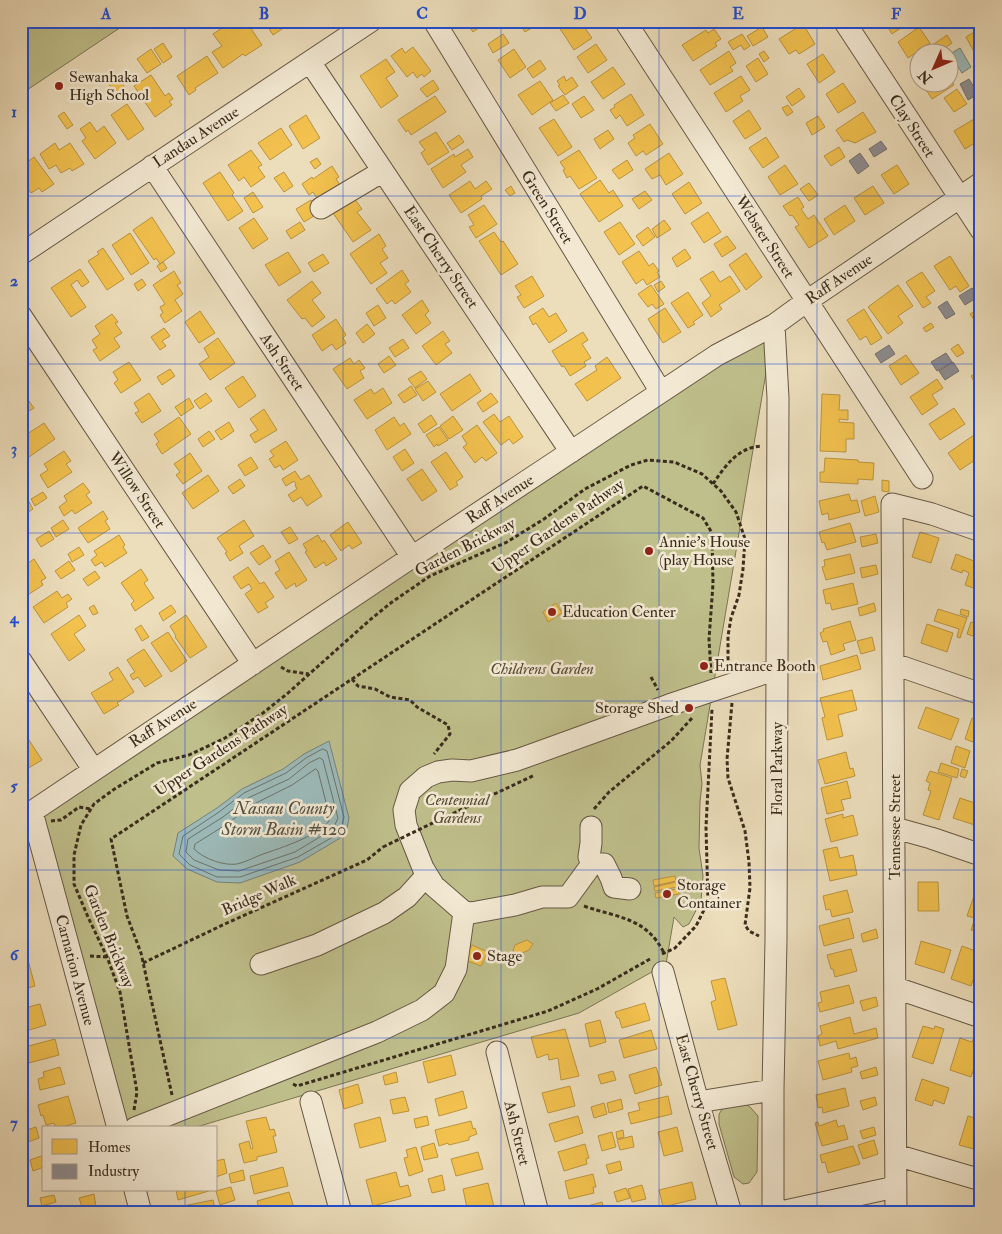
<svg xmlns="http://www.w3.org/2000/svg" width="1002" height="1234" font-family="'IM FELL Double Pica',serif">
  <rect width="100%" height="100%" fill="#ecddbb"/>
  <filter id="stains"><feTurbulence type="fractalNoise" baseFrequency=".004" numOctaves="4"/><feColorMatrix values="0 0 0 0 .2 0 0 0 0 .09 0 0 0 0 .02 0 0 0 .5 -.17"/></filter>
  <radialGradient id="worn" r=".72"><stop offset=".6" stop-color="#630" stop-opacity="0"/><stop offset="1" stop-color="#630" stop-opacity=".3"/></radialGradient>
  <path fill="#bfbf8b" stroke="#7c7654" d="M21,21H130L21,94Z
    M774,325L700,765L702,784L700,802L699,848L703,876L701,901L689,924L683,927L674,917L666,964L579,1013L193,1128H118L32,812Z
    M742,1102L750,1107L758,1116L757,1172L749,1183L743,1184L734,1177L719,1124V1114L725,1105Z"/>
  <path fill="#9cbab9" stroke="#75817a" d="M960,48L971,67L962,73L950,54Z
    M329,741L349,818L347,828L342,837L300,862L240,883L217,882L187,869L173,856L178,833L217,808L242,789L283,769L304,754Z"/>
  <path fill="#f2c14e" stroke="#bb943f" d="M232,21L236,27L246,21L262,45L245,56L243,54L223,68L212,52L222,46L213,34Z
    M264,21H290L291,23L273,35Z
    M465,21H488L473,32Z
    M518,21H532L535,26L525,32Z
    M555,21H580L592,38L574,50Z
    M667,21H685L673,29Z
    M884,21H911L892,34Z
    M803,24L815,44L799,54L796,50L789,54L779,39Z
    M762,27L768,37L753,46L747,36Z
    M919,27L930,43L908,58L898,42Z
    M981,28V46L973,50L966,37Z
    M714,29L721,39L715,43L717,46L693,61L682,45L706,30L708,33Z
    M503,34L509,43L493,53L488,44Z
    M742,34L750,46L744,50L741,45L733,50L728,42Z
    M947,35L952,43L939,52L934,44Z
    M163,43L172,57L163,63L154,49Z
    M596,44L607,60L588,73L577,57Z
    M413,47L431,71L424,77L422,74L417,78L413,72L407,77L391,56L402,48L405,53Z
    M151,49L161,64L147,73L137,59Z
    M514,49L526,67L510,78L498,60Z
    M729,51L736,63L730,67L733,71L710,85L700,70Z
    M764,51L769,58L764,62L759,54Z
    M823,54L835,72L819,83L807,64Z
    M207,56L218,73L195,88L196,90L189,95L177,76Z
    M758,58L768,74L756,82L746,66Z
    M386,59L395,72L386,78L398,96L381,108L360,76Z
    M540,60L546,69L533,78L527,69Z
    M613,67L625,84L603,99L591,82Z
    M116,73L125,88L116,95L106,80Z
    M151,75L165,96L169,93L173,99L169,101L172,105L155,117L134,86Z
    M564,76L566,81L572,77L578,86L565,95L558,86L560,85L557,81Z
    M741,76L750,90L740,96L743,101L726,112L714,93Z
    M950,78L954,85L932,99L921,82H950Z
    M433,80L439,89L427,97L420,89Z
    M540,81L553,100L532,115L518,95Z
    M843,83L856,102L838,113L826,94Z
    M799,88L805,97L792,106L786,97Z
    M957,89L967,104L954,112L944,98Z
    M631,94L644,115L627,126L620,115L616,119L610,110L615,107L614,105Z
    M563,95L569,103L556,111L550,103Z
    M435,96L446,112L411,135L408,130L406,132L398,120Z
    M584,96L594,110L581,118L572,104Z
    M127,104L144,129L128,140L111,115Z
    M788,105L793,112L787,116L782,108Z
    M749,110L761,129L745,139L733,121Z
    M64,112L73,125L67,129L58,116Z
    M863,112L876,132L855,143L847,140L844,142L836,130Z
    M306,115L320,138L303,149L289,126Z
    M818,116L825,127L812,135L806,123Z
    M554,119L572,147L558,156L539,128Z
    M974,119L981,129V139L965,149L954,131Z
    M90,122L97,132L104,126L116,143L95,159L82,141L86,138L80,129Z
    M650,124L663,144L646,155L643,151L636,156L628,143L635,138L633,135Z
    M281,128L292,145L270,160L258,143Z
    M608,130L614,139L600,149L594,139Z
    M436,132L449,152L428,165L421,153L425,150L419,142Z
    M459,135L464,142L452,150L447,143Z
    M766,137L779,157L763,168L749,148Z
    M55,143L59,150L70,143L84,164L72,171L70,168L61,173L56,165L49,169L40,154Z
    M839,147L845,157L831,166L824,156Z
    M468,149L473,157L461,165L466,172L443,188L431,169L454,154L455,157Z
    M251,150L262,165L258,167L265,177L251,187L244,177L239,181L228,165Z
    M579,150L597,178L579,189L570,176L567,178L563,170L565,169L560,162Z
    M669,153L683,174L666,185L660,175L652,179L645,169Z
    M34,157L54,184L42,192L39,188L31,193L21,180V176L25,173L21,167Z
    M317,158L321,164L315,169L310,162Z
    M627,160L633,170L619,179L612,170Z
    M785,165L798,184L780,195L768,177Z
    M897,165L909,184L894,194L881,175Z
    M332,166L339,177L336,179L342,188L325,200L322,195L317,198L313,192L309,195L302,184L312,177L313,179Z
    M220,172L234,193L232,195L243,211L228,221L203,183Z
    M284,172L293,186L284,192L274,178Z
    M600,180L609,193L613,190L623,206L599,222L580,194Z
    M470,181L475,189L486,181L492,189L481,196L482,199L461,213L449,195Z
    M689,182L702,203L685,214L672,194Z
    M809,183L818,195L809,201L800,189Z
    M511,186L515,193L510,196L505,190Z
    M873,186L884,203L865,215L854,198Z
    M645,191L652,200L639,209L632,199Z
    M253,192L263,207L253,213L244,198Z
    M798,197L804,207L801,209L808,219L814,215L828,236L809,248L795,227L799,225L792,215L790,216L783,206Z
    M354,198L362,209L357,212L371,230L353,242L333,213Z
    M311,200L319,213L304,222L296,209Z
    M484,205L497,224L476,238L469,227L474,225L468,215Z
    M845,205L855,221L834,235L824,219Z
    M708,212L721,232L704,243L691,223Z
    M152,217L175,253L160,264L156,258L154,260L133,230Z
    M254,218L268,239L253,249L239,228Z
    M664,220L671,229L657,238L652,229Z
    M300,222L305,230L291,239L286,231Z
    M620,222L635,244L619,255L604,232Z
    M648,227L655,237L643,246L636,236Z
    M494,232L501,242L503,241L518,264L501,275L479,241Z
    M130,233L149,263L131,275L112,245Z
    M379,234L386,246L382,249L388,258L380,263L387,273L371,284L350,254Z
    M727,236L736,248L722,257L714,244Z
    M103,248L124,279L107,290L88,261L99,254L97,252Z
    M685,249L691,258L677,267L672,258Z
    M639,251L649,266L653,263L659,271L657,272L660,277L647,285L643,279L636,284L622,262Z
    M288,252L301,272L279,286L265,265Z
    M746,253L762,277L746,290L729,265Z
    M323,254L329,263L314,272L308,263Z
    M950,256L969,286L960,292L956,286L950,290L934,266Z
    M163,262L167,268L161,272L157,266Z
    M80,269L89,282L82,287L77,280L71,285L86,307L71,317L51,288Z
    M402,270L409,281L405,284L411,292L395,304L392,300L387,304L376,289Z
    M174,271L181,283L177,285L183,294L175,300L182,311L165,323L160,315L163,313L160,307L165,304L153,285Z
    M713,271L720,282L730,276L740,291L719,305L722,309L711,317L702,303L711,296L700,279Z
    M922,272L935,291L926,297L931,303L923,308L906,282Z
    M532,276L544,296L524,308L517,297L521,295L515,286Z
    M142,279L146,285L138,291L134,284Z
    M312,281L321,293L312,300L325,317L312,327L305,318L302,319L287,300Z
    M661,281L665,287L658,292L654,285Z
    M651,285L664,304L656,309L652,304L648,307L638,294Z
    M898,285L913,306L898,316L903,323L888,334L868,307Z
    M688,292L703,315L693,322L695,324L688,328L671,303Z
    M422,300L429,311L425,315L431,323L416,334L402,315Z
    M378,305L386,318L374,326L366,313Z
    M543,308L549,317L556,313L567,331L549,343L536,323L533,325L529,317Z
    M665,308L681,332L663,343L648,319Z
    M981,308V330L970,314Z
    M864,309L882,338L871,345L866,336L860,340L847,320Z
    M200,311L215,333L199,343L185,322Z
    M112,314L118,322L115,323L122,333L114,338L120,347L100,361L93,350L97,348L92,340L100,334L95,326Z
    M336,319L346,335L343,338L346,343L336,350L332,344L322,351L312,335Z
    M931,323L934,327L926,332L923,328Z
    M367,324L375,334L363,343L356,333Z
    M164,328L170,336L162,341L166,346L160,350L151,337Z
    M443,331L450,341L445,344L452,353L436,365L422,346Z
    M583,332L588,340L582,344L591,358L584,362L586,366L570,376L564,366L562,367L552,351Z
    M218,338L235,363L210,380L199,364L209,357L204,348Z
    M403,339L409,348L395,357L389,348Z
    M958,344L964,353L957,357L951,349Z
    M906,355L919,373L901,385L889,366Z
    M389,356L396,365L384,373L378,364Z
    M607,357L621,378L587,401L575,384L597,370L595,366Z
    M350,358L354,364L359,360L365,368L360,371L364,378L347,389L333,369Z
    M129,362L141,380L121,393L114,383L118,380L113,372Z
    M170,369L175,376L162,385L157,377Z
    M981,370V383L977,386L971,376Z
    M421,371L427,379L415,388L408,379Z
    M470,374L481,391L452,411L440,394Z
    M243,376L256,396L239,408L225,388Z
    M937,379L943,388L932,395L938,404L922,415L910,397Z
    M428,381L436,392L423,401L415,389Z
    M411,386L417,395L404,403L398,395Z
    M383,388L392,403L367,419L354,400L371,389L374,394Z
    M21,390L34,408L21,416Z
    M149,393L161,411L142,423L135,413L139,411L134,403Z
    M206,393L212,401L200,409L194,401Z
    M491,393L498,402L483,412L477,403Z
    M822,394L840,395L839,410H848V420L839,419V422L854,423V439H846V452L820,451Z
    M189,398L194,407L181,416L175,407Z
    M954,408L965,424L940,440L929,424Z
    M264,409L277,430L255,443L250,435L258,430L250,419Z
    M494,414L500,422L509,416L523,437L513,444L509,439L501,445L483,422Z
    M431,415L437,424L424,433L418,424Z
    M453,416L463,430L449,439L440,426Z
    M179,417L191,434L162,454L156,444L159,442L154,434Z
    M394,417L400,426L404,423L411,434L387,450L375,430Z
    M229,422L234,431L221,440L215,431Z
    M44,423L55,439L26,459L21,452V438Z
    M477,425L497,453L486,461L482,457L475,463L463,447L467,444L462,436Z
    M439,427L448,440L438,446L437,444L434,447L426,435Z
    M209,431L215,439L203,447L198,439Z
    M974,435L981,445V456L960,470L948,453Z
    M286,441L298,460L283,470L280,465L275,468L269,459L274,456L270,451Z
    M405,449L414,463L402,471L393,457Z
    M64,451L71,461L66,464L72,472L48,488L40,475L48,470L44,464Z
    M446,452L463,477L456,482L458,485L450,490L431,462Z
    M190,453L202,471L183,484L176,475L180,472L174,464Z
    M251,457L258,468L245,476L238,465Z
    M825,458L858,460V462L874,463L873,480L858,479V484L820,482V472H824Z
    M422,469L437,491L422,501L407,479Z
    M295,471L301,480L309,475L322,496L307,506L301,497L293,502L288,495L297,489L295,485L296,484L294,481L286,486L282,479Z
    M208,475L219,491L193,509L182,493Z
    M240,479L245,486L233,494L228,487Z
    M882,480L889,481V492L882,491Z
    M83,483L90,492L86,495L92,503L75,514L72,510L64,516L59,507L67,501L64,496Z
    M43,492L47,498L35,506L31,499Z
    M849,494L851,501L857,500L860,512L829,520L828,513L822,515L819,501Z
    M875,496L879,512L865,516L861,501Z
    M28,500L33,509L21,517V505Z
    M103,511L108,519L105,521L110,529L88,543L78,528Z
    M63,520L69,529L56,537L51,528Z
    M244,520L254,536L239,546L243,553L230,561L225,553L227,552L217,538Z
    M348,522L362,543L352,549L349,545L341,551L330,535Z
    M850,523L856,542L827,550L824,542L822,543L819,532Z
    M290,527L298,539L289,544L281,532Z
    M49,531L54,539L41,547L36,539Z
    M920,532L939,538L931,563L912,557Z
    M876,534L878,543L862,547L860,537Z
    M119,535L125,545L123,547L127,553L105,567L102,562L95,566L91,560L97,555L94,551Z
    M318,535L322,542L324,540L337,559L326,566L324,562L315,568L305,552L307,551L303,544Z
    M263,545L271,557L259,565L250,553Z
    M79,547L84,555L72,562L68,554Z
    M648,547L654,552L650,556L644,550Z
    M289,552L307,580L296,587L295,583L286,589L275,573L280,570L275,561Z
    M850,554L855,573L826,580L822,567L825,566L824,560Z
    M956,554L974,561L977,554L981,556V591L965,585L969,573L963,570L962,573L951,569Z
    M34,559L46,578L41,581L43,585L26,596L21,590V568Z
    M69,561L75,570L61,579L55,571Z
    M876,565L878,574L862,578L860,568Z
    M248,567L260,584L264,582L274,597L265,603L268,607L258,613L245,594L252,589L249,584L241,589L233,577Z
    M141,569L148,580L144,583L154,598L135,611L131,604L134,601L121,583Z
    M95,571L100,578L88,586L83,579Z
    M853,583L858,604L832,610L830,603L826,604L823,590Z
    M57,591L62,598L68,594L72,599L66,603L68,607L44,623L33,607Z
    M556,603L562,613L548,622L543,612Z
    M874,603L876,611L860,616L858,608Z
    M94,605L98,613L93,615L89,608Z
    M171,605L176,612L163,621L159,613Z
    M938,609L967,618L960,638L957,637L959,629L934,621Z
    M961,609L969,611L968,617L960,614Z
    M79,615L86,626L74,634L85,650L69,661L51,634Z
    M186,615L207,647L190,658L175,637L176,636L170,626Z
    M850,621L856,640L843,644L845,650L831,655L827,641L823,642L820,633L824,631L823,629Z
    M971,622L981,625V639L967,634Z
    M927,624L953,633L947,652L921,643Z
    M141,625L149,637L142,641L135,629Z
    M168,632L187,661L171,672L151,643Z
    M872,637L875,650L861,654L857,641Z
    M144,649L162,676L145,687L138,677L133,680L130,675L135,672L127,660Z
    M857,655L861,669L823,680L820,666Z
    M979,655L981,656V674L974,671Z
    M118,667L134,692L117,703L119,705L104,714L91,693L113,680L109,673Z
    M852,690L857,710L838,715L843,736L827,740L822,718L825,717L820,698Z
    M926,707L959,719L951,740L918,728Z
    M972,718L981,721V745L965,739Z
    M21,731L24,735L25,734L42,760L25,770L21,764Z
    M956,746L970,751L965,768L951,763Z
    M846,752L850,769L853,768L855,776L825,784L818,760Z
    M941,763L959,769L957,778L938,772Z
    M962,769L968,771L965,778L960,776Z
    M930,771L952,778L939,820L923,815L931,791L928,790L930,783L926,781Z
    M847,781L851,798L841,800L844,810L827,814L821,788Z
    M960,798L981,805V827L953,818Z
    M843,814V818L853,815L858,835L831,842L825,819Z
    M837,847L840,858L853,855L857,875L830,881L823,850Z
    M675,876L676,881L654,886L653,880Z
    M676,882L677,887L655,891L654,887Z
    M918,882H938L939,911H918Z
    M678,889L679,894L656,898L655,893Z
    M847,890L853,912L832,917L830,909L826,910L823,896Z
    M976,890L981,892V933L971,930L975,918L967,916Z
    M849,918L854,938L824,946L819,926Z
    M876,929L878,938L863,942L861,934Z
    M527,940L533,944L529,950L518,955L513,951L515,945Z
    M921,941L951,950L944,973L915,964Z
    M472,945L488,952L481,966L465,960Z
    M962,946L981,953V958L971,986L951,979Z
    M851,949L857,971L835,977L833,969H831L827,955Z
    M28,960L35,986L21,990V962Z
    M725,978L737,1025L718,1030L711,1002L716,1000L711,981Z
    M849,985L854,1003L820,1012L818,1003L822,1002L820,992Z
    M876,997L878,1006L863,1011L860,1001Z
    M645,1003L650,1020L622,1028L619,1018H617L615,1012Z
    M40,1004L46,1025L26,1031L21,1009Z
    M850,1017L854,1034L876,1028L878,1038L838,1049L836,1041L820,1046L818,1036L822,1034L820,1026Z
    M600,1020L606,1042L590,1047L585,1024Z
    M923,1026L934,1029L935,1026L944,1029L933,1064L912,1057Z
    M565,1029L579,1076L561,1080L558,1058L549,1060L548,1054L537,1058L531,1037Z
    M651,1030L657,1049L624,1058L619,1040Z
    M960,1038L972,1042L973,1039L981,1042V1047L971,1077L950,1070Z
    M55,1039L59,1055L29,1063L26,1053L21,1054V1048Z
    M849,1053L850,1059L856,1057L858,1066L851,1068L852,1072L823,1080L818,1061Z
    M451,1055L456,1075L428,1083L423,1062Z
    M60,1067L65,1084L40,1090L38,1079L44,1077L43,1072Z
    M656,1067L662,1085L635,1094L629,1075Z
    M876,1067L878,1075L862,1079L860,1072Z
    M613,1071L616,1080L601,1084L598,1075Z
    M396,1072L398,1082L385,1085L383,1076Z
    M922,1079L949,1088L944,1104L934,1100L932,1106L915,1100Z
    M358,1084L363,1103L344,1109L339,1090Z
    M570,1086L575,1106L548,1113L542,1093Z
    M845,1088L849,1106L823,1113L822,1107L818,1108L816,1095Z
    M463,1091L467,1108L439,1116L435,1099Z
    M68,1096L76,1123L59,1128H56L54,1123L46,1125L43,1115L41,1116L38,1105Z
    M668,1096L672,1114L631,1124L628,1113L640,1110L638,1103Z
    M405,1097L409,1111L393,1114L390,1100Z
    M875,1097L877,1105L863,1110L860,1101Z
    M621,1099L623,1109L609,1113L607,1103Z
    M604,1103L607,1114L594,1118L591,1107Z
    M427,1116L429,1125L416,1128L414,1119Z
    M578,1116L583,1133L555,1142L549,1124Z
    M968,1116L981,1120V1151L959,1145Z
    M266,1117L270,1130L274,1129L276,1136H273L277,1152L257,1157V1160L244,1163L239,1144L249,1141L251,1149L253,1148L246,1121Z
    M380,1117L386,1141L360,1148L354,1124Z
    M836,1120L838,1127L844,1125L848,1139L822,1146L815,1123L818,1122L819,1126Z
    M471,1121L473,1129L475,1128L477,1134L469,1137V1140L449,1145L448,1143L439,1146L435,1130Z
    M36,1127L39,1138L25,1143L21,1132Z
    M677,1127L683,1151L664,1156L658,1132Z
    M874,1127L876,1135L863,1139L860,1131Z
    M623,1130L624,1137L617,1139L616,1132Z
    M612,1132L616,1147L602,1151L598,1136Z
    M632,1136L634,1147L620,1150L617,1140Z
    M874,1140L878,1154L863,1159L858,1145Z
    M434,1143L438,1157L424,1160L421,1147Z
    M585,1144L589,1158L586,1159L587,1164L564,1171L558,1152Z
    M853,1146L860,1164L828,1173L825,1162L822,1163L820,1155Z
    M416,1147L423,1171L409,1176L404,1158L408,1157L406,1150Z
    M478,1152L483,1169L456,1176L451,1159Z
    M44,1155V1167L33,1171L30,1160Z
    M224,1159L227,1173L216,1177V1161Z
    M620,1161L622,1170L609,1174L606,1165Z
    M283,1167L288,1186L254,1194L250,1176Z
    M243,1170L245,1180L231,1183L229,1174Z
    M396,1172L400,1187L408,1185L411,1196L373,1206L366,1180Z
    M593,1174L596,1187H593L594,1193L569,1199L565,1181Z
    M442,1175L445,1190L432,1193L428,1179Z
    M692,1182L696,1199L663,1207L659,1190Z
    M488,1183L494,1207L491,1208L492,1213H472L471,1207L467,1208L463,1189Z
    M642,1185L646,1199L632,1202L628,1189Z
    M231,1187L235,1200L220,1205L216,1191Z
    M626,1188L630,1198L617,1202L614,1192Z
    M176,1190H208L209,1191L178,1200Z
    M289,1192L295,1211L286,1213H260L257,1201Z
    M94,1194L97,1213H76L75,1209L82,1207L79,1198Z
    M54,1195L56,1202L42,1206L40,1198Z
    M213,1200L216,1213H184L183,1206Z
    M602,1202L605,1213H574L573,1210Z
    M415,1206L416,1213H387Z"/>
  <path fill="#8d8d92" stroke="#74706f" d="M969,79L978,94L968,100L960,84Z
    M881,141L887,149L874,157L869,149Z
    M860,153L869,166L858,174L849,161Z
    M972,288L978,297L965,305L959,296Z
    M947,301L955,314L946,319L938,307Z
    M889,345L895,354L881,363L875,354Z
    M946,353L952,362L937,371L931,362Z
    M953,362L959,371L945,380L939,371Z"/>
  <g fill="none" stroke-linecap="round" stroke-linejoin="round">
    <path stroke="#6b736a" stroke-width="1" d="M323,749L327,751L344,817L342,826L338,834L298,857L240,877H217L190,865L179,854L183,836L219,812L244,793L286,773L306,758Z
      M320,758L323,760L338,818L333,829L295,852L239,871L219,870L194,860L186,852L188,839L223,817L248,798L289,779L309,763Z
      M316,769L318,771L330,818C327,833 278,849 263,854C255,857 246,862 237,864C224,866 204,859 194,849L195,844L227,824L252,805L292,785Z"/>
    <g stroke="#665844" stroke-width="23">
      <path id="minor" d="M434,21L661,392
        M625,21L922,478
        M844,21L981,230
        M310,62L571,452
        M152,166L412,557
        M321,208L383,171
        M21,254L371,21
        M21,316L253,664
        M21,661L93,769
        M894,664L981,694
        M32,812L118,1128
        M21,819L412,557L717,355L774,325L807,301L981,183
        M591,827V843L589,857L592,864
        M895,828L931,838L981,855
        M630,889L614,887L611,878L604,864H592L568,897H542L515,905L471,913L464,912L434,886L423,868L406,825L404,810L410,791L426,777L438,772L452,770L471,771L517,760L669,705L777,669
        M261,964L317,945L384,913L407,897L427,875
        M663,972L698,1102L731,1213
        M896,988L981,1017
        M497,1052L538,1213
        M311,1102L341,1213
        M698,1102L773,1090
        M135,1128L377,1032L422,1010L444,993L456,969L464,912
        M896,1155L981,1180
        M135,1190L141,1213
        M773,1213V1090L776,940L778,398L774,325
        M776,1213L895,1187
        M896,1213L892,504L932,514L981,531"/>
    </g>
    <path stroke="#3a2c1c" stroke-width="3" stroke-dasharray="4 2.5" stroke-linecap="butt" d="M713,484C725,466 738,447 762,446
      M281,667L288,671L309,674
      M651,677L658,690
      M352,679L358,686L375,689L390,697L410,700L417,707L448,725L450,734L434,754
      M732,703L727,759L728,778L745,831L749,862L750,888L745,925L749,931L759,936
      M594,809L609,792L671,741L693,717
      M441,819L535,775
      M51,821L61,820L79,807L91,809
      M584,906C618,918 646,917 664,953
      M662,954L675,948L696,926L708,902L706,827L712,709
      M90,956L107,957L122,960
      M143,963L227,923L367,860L383,847
      M293,1084L297,1086L548,1011L597,989L650,959
      M172,1095L141,953L127,916L111,839L643,486L703,518L712,533L713,584L709,639L711,673
      M134,1110L137,1092L120,992L107,957L88,917L74,884V855L81,825L94,804L113,790L157,763L189,755L225,738L263,713L288,693L371,619L392,602L430,576L507,542L544,519L585,489L631,465L648,460L674,462L702,474L721,491L736,512L745,539L743,569L739,595L731,618L728,636V667"/>
    <use href="#minor" stroke="#f3e9d3" stroke-width="21"/>
    <path stroke="#3a2c1c" stroke-width="3" stroke-dasharray="4 2.5" stroke-linecap="butt" d="M383,847L441,819"/>
  </g>
  <path fill="none" stroke="#1d4ed8" stroke-width="1" stroke-opacity="0.55" d="M185,21V1128M343,21V1213M501,21V1213M659,21V1213M817,21V1213M21,196H981M21,364H981M21,533H981M21,701H981M21,870H981M21,1038H981M185,1190V1213"/>
  <g fill="#8f2418" stroke="#f3e9d3" stroke-width="2">
    <circle cx="59" cy="86" r="5"/>
    <circle cx="649" cy="551" r="5"/>
    <circle cx="552" cy="612" r="5"/>
    <circle cx="704" cy="666" r="5"/>
    <circle cx="689" cy="708" r="5"/>
    <circle cx="667" cy="894" r="5"/>
    <circle cx="477" cy="956" r="5"/>
  </g>
  <g text-anchor="middle" dominant-baseline="central" stroke-width="5" stroke-linejoin="round" paint-order="stroke">
    <g font-size="16" fill="#3a2c1c" stroke="#f3e9d3" text-anchor="start">
      <text x="69" y="77">Sewanhaka<tspan x="69" dy="18">High School</tspan></text>
      <text x="659" y="542">Annie's House<tspan x="659" dy="18">(play House</tspan></text>
      <text x="562" y="612">Education Center</text>
      <text x="714" y="666">Entrance Booth</text>
      <text x="679" y="708" text-anchor="end">Storage Shed</text>
      <text x="677" y="885">Storage<tspan x="677" dy="18">Container</tspan></text>
      <text x="487" y="956">Stage</text>
    </g>
    <g font-size="16" fill="#3a2c1c" stroke="#f3e9d3">
      <text transform="translate(912 126) rotate(57)">Clay Street</text>
      <text transform="translate(196 137) rotate(-33)">Landau Avenue</text>
      <text transform="translate(547 207) rotate(58)">Green Street</text>
      <text transform="translate(765 237) rotate(57)">Webster Street</text>
      <text transform="translate(441 257) rotate(56)">East Cherry Street</text>
      <text transform="translate(839 279) rotate(-34)">Raff Avenue</text>
      <text transform="translate(282 362) rotate(56)">Ash Street</text>
      <text transform="translate(137 490) rotate(56)">Willow Street</text>
      <text transform="translate(500 499) rotate(-33)">Raff Avenue</text>
      <text transform="translate(558 526) rotate(-34)">Upper Gardens Pathway</text>
      <text transform="translate(465 547) rotate(-27)">Garden Brickway</text>
      <text transform="translate(163 723) rotate(-33)">Raff Avenue</text>
      <text transform="translate(221 750) rotate(-33)">Upper Gardens Pathway</text>
      <text transform="translate(777 769) rotate(-90)">Floral Parkway</text>
      <text transform="translate(895 827) rotate(-90)">Tennessee Street</text>
      <text transform="translate(259 895) rotate(-24)">Bridge Walk</text>
      <text transform="translate(109 936) rotate(68)">Garden Brickway</text>
      <text transform="translate(75 970) rotate(75)">Carnation Avenue</text>
      <text transform="translate(697 1092) rotate(74)">East Cherry Street</text>
      <text transform="translate(517 1133) rotate(76)">Ash Street</text>
    </g>
    <g font-size="16" font-style="italic" fill="#554932" stroke="#f3e9d3">
      <text x="542" y="669">Childrens Garden</text>
      <text x="457" y="800">Centennial<tspan x="457" dy="18">Gardens</tspan></text>
    </g>
    <g font-size="18" font-style="italic" fill="#525043" stroke="#f3e9d3">
      <text x="284" y="808">Nassau County<tspan x="284" dy="21">Storm Basin #120</tspan></text>
    </g>
  </g>
  <rect width="1002" height="1234" fill="none" stroke="#ecddbb" stroke-width="55"/>
  <rect x="42" y="1126" width="175" height="65" fill="#f3e9d3" stroke="#a99d8a"/>
  <rect x="52" y="1139" width="25" height="15" fill="#f2c14e" stroke="#a99d8a"/>
  <text x="88" y="1152" font-size="15" fill="#3a2c1c">Homes</text>
  <rect x="52" y="1164" width="25" height="15" fill="#8d8d92" stroke="#a99d8a"/>
  <text x="88" y="1176" font-size="15" fill="#3a2c1c">Industry</text>
  <g transform="translate(934 68) rotate(225)"><circle r="24" fill="#f3e9d3" stroke="#a99d8a"/>
  <path d="M0-4L9 19L0 12L-9 19Z" fill="#8f2418"/>
  <text y="-8" font-size="14" font-weight="bold" text-anchor="middle" fill="#3a2c1c">N</text>
  </g>
  <rect x="28" y="28" width="946" height="1178" fill="none" stroke="#1d4ed8" stroke-width="2"/>
  <g font-size="16" text-anchor="middle" font-weight="bold" fill="#1d4ed8">
    <text x="106" y="19">A</text>
    <text x="264" y="19">B</text>
    <text x="422" y="19">C</text>
    <text x="580" y="19">D</text>
    <text x="738" y="19">E</text>
    <text x="896" y="19">F</text>
    <text x="14" y="117">1</text>
    <text x="14" y="286">2</text>
    <text x="14" y="454">3</text>
    <text x="14" y="623">4</text>
    <text x="14" y="791">5</text>
    <text x="14" y="960">6</text>
    <text x="14" y="1128">7</text>
  </g>
  <rect width="100%" height="100%" filter="url(#stains)"/>
  <rect width="100%" height="100%" fill="url(#worn)"/>
</svg>
